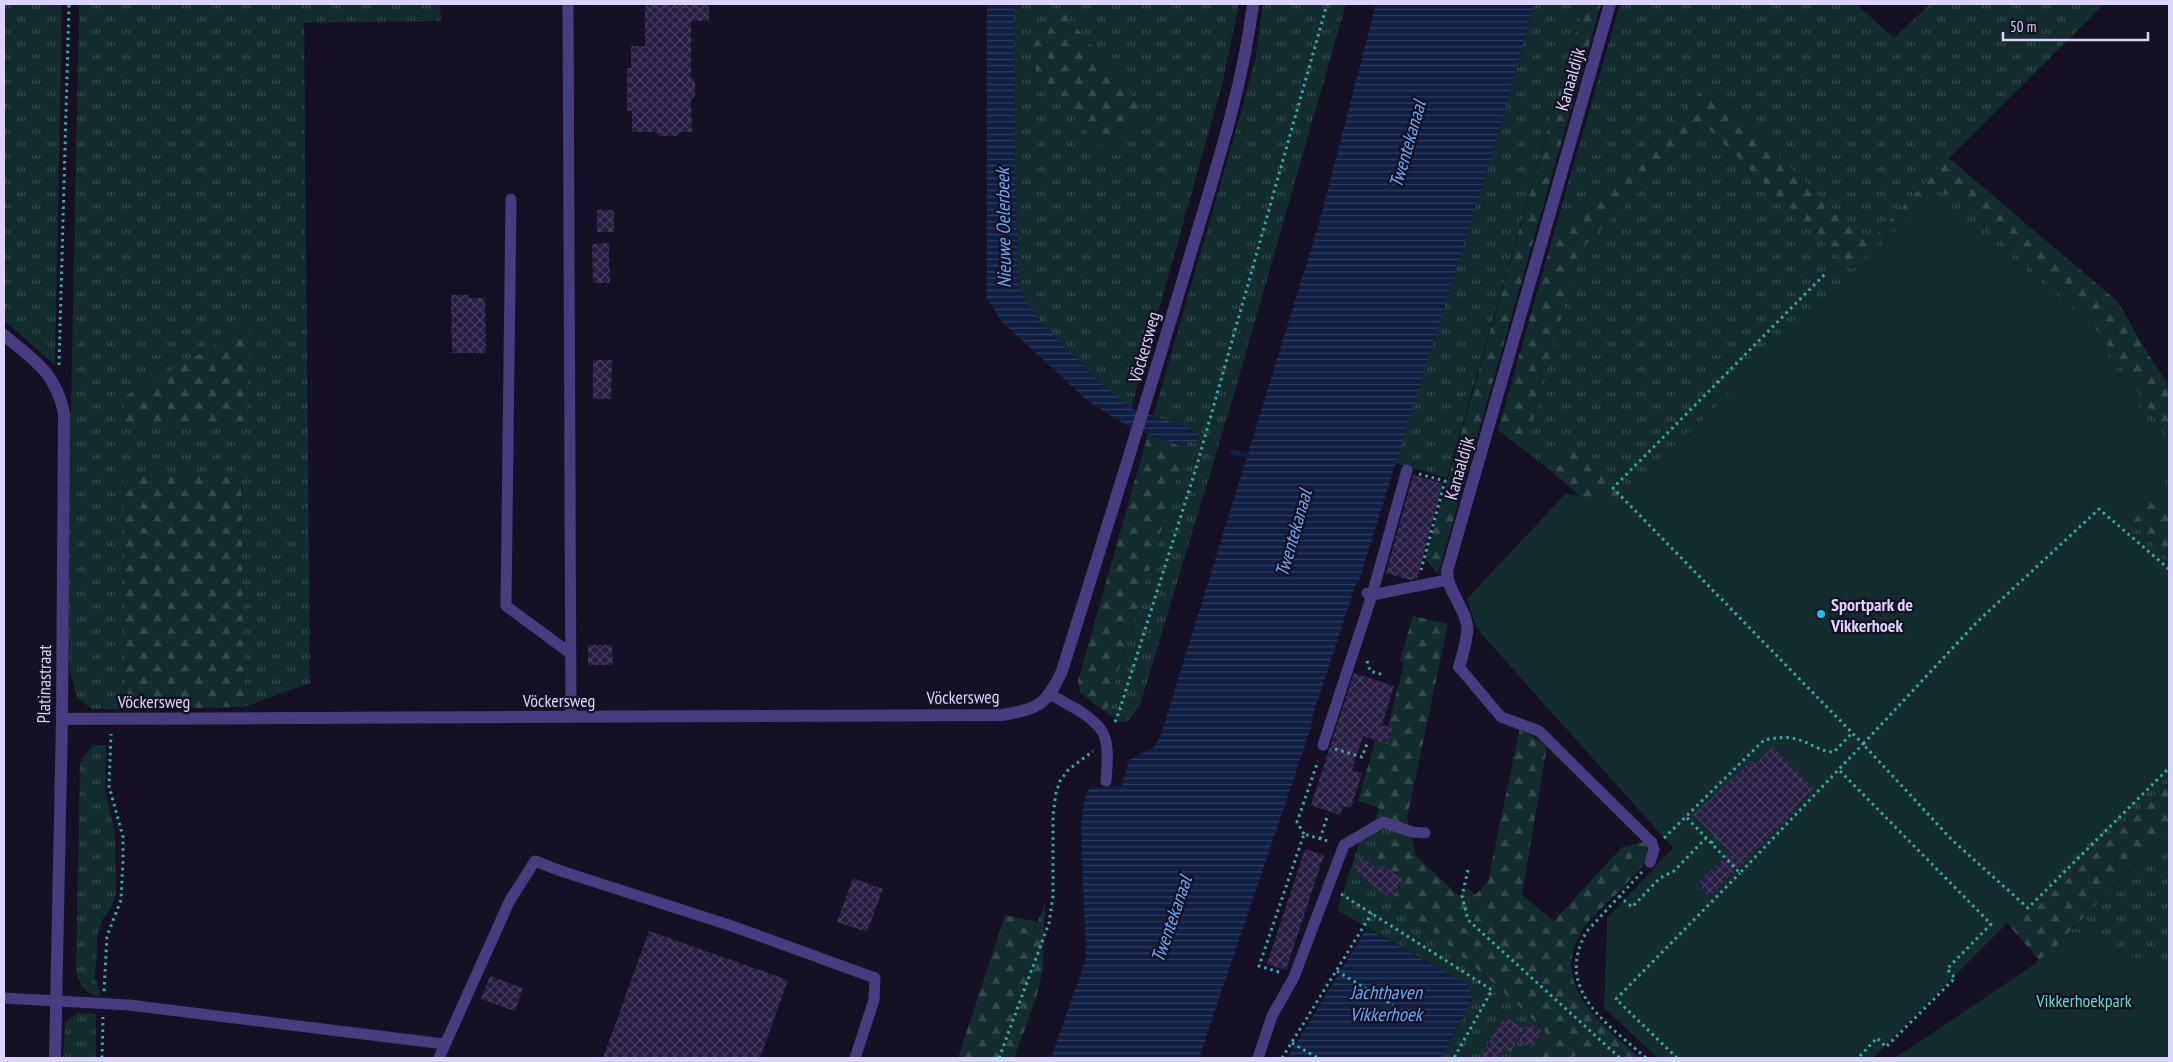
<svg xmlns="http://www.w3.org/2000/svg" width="2173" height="1062" font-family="'PT Sans Narrow',sans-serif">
  <defs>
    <pattern id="grass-tufts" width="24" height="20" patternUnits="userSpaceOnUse" patternTransform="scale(1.25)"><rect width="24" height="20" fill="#132c2d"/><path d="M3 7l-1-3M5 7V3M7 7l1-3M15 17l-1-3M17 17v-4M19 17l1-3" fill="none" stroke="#354a4c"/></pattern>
    <pattern id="forest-firs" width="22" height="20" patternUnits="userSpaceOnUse" patternTransform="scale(1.25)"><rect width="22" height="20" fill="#132c2d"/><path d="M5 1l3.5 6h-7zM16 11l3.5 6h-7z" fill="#354a4c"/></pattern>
    <pattern id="water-rules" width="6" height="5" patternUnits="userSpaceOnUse" patternTransform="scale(1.25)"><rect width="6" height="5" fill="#0f1e43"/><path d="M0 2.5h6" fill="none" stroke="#313e5f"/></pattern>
    <pattern id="building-cross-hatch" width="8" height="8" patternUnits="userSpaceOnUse" patternTransform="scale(1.25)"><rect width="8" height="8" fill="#281d43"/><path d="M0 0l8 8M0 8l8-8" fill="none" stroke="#473d5f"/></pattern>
  </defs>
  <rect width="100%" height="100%" fill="#151023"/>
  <path fill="url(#grass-tufts)" d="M4,4H62L55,365L4,320Z
    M79,4H440L441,21L304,23L310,683L244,707L241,473H124L126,709H92L77,698L69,667L68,433L71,411Z
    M1014,4H1239L1222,85L1131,409L1098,381L1040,321L1019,291L1015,173Z
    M1263,4H1346L1235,391L1140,705L1127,722L1119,721L1106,712L1188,441L1196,442L1199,435L1193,432V429L1153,417L1242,109L1256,55Z
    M1534,4H1584L1447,478L1395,463L1497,138Z
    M1620,4H1856L1894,38L1930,4H2104L1949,158L1868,244L1708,86L1553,236Z
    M1705,125L1852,269L1933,187L1952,197L2093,324L2169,438V495L2157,509L2114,505L2169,559V785L2036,908L1972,858L1558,452L1550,470L1524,450L1579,251Z
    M93,745H106L105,791L115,834L116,892L112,907L102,920L98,934L95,978L101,997C86,995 80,986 76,972L80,762Z
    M1374,823L1396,830L1363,856L1390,899L1392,897L1422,924L1494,983L1545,1031L1547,1039L1520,1058H1441L1472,1000L1468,985L1337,910L1365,826Z
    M2169,830V972L2081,948L2066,935Z
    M78,1013L96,1014V1058H63L65,1022Z"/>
  <path fill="url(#forest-firs)" d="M1584,4H1601L1438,574L1427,561L1426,555Z
    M1063,12L1146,111L1102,149L1036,72L1033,33Z
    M1708,86L1868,244L1949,158L2118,302L2145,349L2169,386V438L2093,324L1952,197L1933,187L1852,270L1705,125L1579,251L1535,415L1524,450L1498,430L1553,236Z
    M245,328L251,330L246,418L241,426L137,427L128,425L123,421L124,397Z
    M1148,434L1186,448L1106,712L1080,693L1078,681Z
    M1568,447L1581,449L1594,460L1639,507L1748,667L1572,489L1550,470L1558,452Z
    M241,472L244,707L126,709L123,473Z
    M2128,478L2157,509L2169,495V559L2114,505Z
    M1413,616L1448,624L1407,818L1416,856L1459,896L1467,887L1475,895L1488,881L1520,727L1547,747L1522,895L1554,921L1622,847L1644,842L1648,846C1647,866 1636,873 1623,887C1612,899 1589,918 1581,932C1549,988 1604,1025 1640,1058H1520L1547,1039L1545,1031L1494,983L1422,924L1392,897L1400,887L1396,883L1400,878L1385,865L1380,870L1363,856L1395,830L1374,823L1379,808L1358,801L1378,731L1386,734L1404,663L1400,660Z
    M2169,785V830L2066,935L2081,948L2169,1058H1894L2044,966L2008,924L1952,873L1972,858L2036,908Z
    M1045,902L1043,969L1036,999L1014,1058H958L1005,915L1038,922Z"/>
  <path fill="#132c2d" d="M1935,192L2099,342L2169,455V477L2127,529L2169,570V761L1873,1058H1658L1604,1008L1607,918L1673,848L1477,629L1467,599L1565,494L1618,502Z
    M2075,931L2166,971L2169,970V1058H1896L2036,963Z
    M1595,1046L1608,1058H1571Z"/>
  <path fill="url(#water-rules)" d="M987,4H1014L1015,173L1019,291L1040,321L1098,381L1132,409L1193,429V432L1199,434L1196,442L1188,441L1186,448L1127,426L1087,400L1001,321L987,298Z
    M1376,4H1534L1497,138L1358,584L1356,583L1311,721L1313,722L1199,1058H1051L1086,958L1081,824L1086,793L1091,788L1122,785L1129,760L1154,747L1160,738L1320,220Z
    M1367,928L1468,985L1472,999L1441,1058H1287Z"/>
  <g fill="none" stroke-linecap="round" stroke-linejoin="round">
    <path stroke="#0f1e43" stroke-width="5.5" d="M1232,452L1247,455"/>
  </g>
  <path fill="url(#building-cross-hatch)" d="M645,4H709V21H691V78L695,82V96L691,99L692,132H680L677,136H659L656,132H632V111H627V68H631V46H645Z
    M597,210H614V232H597Z
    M609,243L610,283H593L592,244Z
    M451,295H469V298H485L486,353H452Z
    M593,360H612L611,399H593Z
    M1413,475L1443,483L1417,578L1410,580L1386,573Z
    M588,645H612L613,665H588Z
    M1354,673L1394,686L1382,725L1393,728L1387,744L1363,736L1352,770L1362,773L1351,808L1343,806L1340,815L1311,805Z
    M1773,747L1813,788L1793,809L1795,811L1709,897L1696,885L1730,852L1693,815L1753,759L1757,763Z
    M1305,849L1324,855L1286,970L1267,964Z
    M1363,856L1380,870L1384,865L1403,881L1390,899L1353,868Z
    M853,878L883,889L867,932L837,922Z
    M649,931L788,980L760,1058H603Z
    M490,976L523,988L515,1011L481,999Z
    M1504,1017L1524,1028L1511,1052L1505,1049L1499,1058H1480Z
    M1529,1023L1541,1032L1532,1048L1519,1041Z"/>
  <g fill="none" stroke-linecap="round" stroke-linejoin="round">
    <path stroke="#36acaf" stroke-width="3" stroke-dasharray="2.5 4" stroke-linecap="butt" d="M59,365L69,4
      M1419,474L1445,481L1421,570
      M2169,569L2099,509L1977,622L1863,744L1952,840L2028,908L2169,768
      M1367,661L1370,671L1384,675
      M1115,722L1119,712L1197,465L1327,4
      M1335,749L1362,757L1368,741
      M1840,771L1991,924L1947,969L1955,978L1886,1047L1877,1038L1858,1058
      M1687,818L1740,873L1863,744L1613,488L1826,273
      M1304,834L1297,822L1318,761
      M1664,838L1764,740C1775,738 1786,736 1796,739C1809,742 1820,752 1834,752L1852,733
      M1320,839L1328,814
      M1711,843L1716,838
      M1468,870L1462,896L1468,920L1620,1058
      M1642,872L1587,931C1553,990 1607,1023 1646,1058
      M1341,894L1492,990L1454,1058
      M1619,896L1632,907L1660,878L1674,871L1706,838
      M1337,971L1393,1005
      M1279,972L1259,966L1304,834L1331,842
      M104,991L107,936L121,900L123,860V837L109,786L111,734
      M1292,1043L1318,1058
      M102,1058L103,1017
      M999,1058L1049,923L1053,896V815L1056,793L1060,781L1068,770L1093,751
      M1282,1058L1372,913
      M1677,1058L1616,999L1740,873"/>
    <path stroke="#453d7f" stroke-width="11" d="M568,4L571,717
      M511,199L506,606L570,653
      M1367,593L1372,595L1447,580
      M1459,667L1501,717L1539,731L1652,843L1654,850L1650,862
      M1051,695C1067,704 1100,719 1105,738C1109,752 1107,767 1106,781
      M1323,745L1372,595L1407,470
      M4,998L129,1005L444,1044
      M439,1058L510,900L535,861L561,871L732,926L875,978L874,1000L855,1058
      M1258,1058L1272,1016L1294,977L1344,845L1383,822L1412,832L1425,833"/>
    <path stroke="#453d7f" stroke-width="12" d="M4,335C34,361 55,371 64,413L62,719L55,1058
      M1459,667C1462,657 1469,635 1467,625C1464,606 1447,590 1447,571L1610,4
      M62,719L1003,715C1040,708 1046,705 1062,671C1105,534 1148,397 1189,259C1214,175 1242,91 1253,4"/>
  </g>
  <circle fill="#0ec6ef" stroke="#151023" stroke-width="2" cx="1821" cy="614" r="5"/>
  <g text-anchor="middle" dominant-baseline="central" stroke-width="4.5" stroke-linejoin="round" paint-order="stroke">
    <g font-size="18" fill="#dcd4fd" stroke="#151023">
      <text transform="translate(1570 79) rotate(-74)">Kanaaldijk</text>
      <text transform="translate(1144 347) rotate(-74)">Vöckersweg</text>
      <text transform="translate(1459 468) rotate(-74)">Kanaaldijk</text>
      <text transform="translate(44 684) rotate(-89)">Platinastraat</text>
      <text transform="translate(963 697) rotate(-1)">Vöckersweg</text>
      <text x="559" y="700">Vöckersweg</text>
      <text x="154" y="701">Vöckersweg</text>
    </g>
    <g font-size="18" font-weight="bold" fill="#dcd4fd" stroke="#151023" text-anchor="start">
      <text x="1831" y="604">Sportpark de<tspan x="1831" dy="21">Vikkerhoek</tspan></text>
    </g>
    <g font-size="18" fill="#64d9c5" stroke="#151023">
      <text x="2084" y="1000">Vikkerhoekpark</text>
    </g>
    <g font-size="19" font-style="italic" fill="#69a9f6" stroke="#151023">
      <text transform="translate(1407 144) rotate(-74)">Twentekanaal</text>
      <text transform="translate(1003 228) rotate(-91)">Nieuwe Oelerbeek</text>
      <text transform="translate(1293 533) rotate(-74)">Twentekanaal</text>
      <text transform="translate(1171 919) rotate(-71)">Twentekanaal</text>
      <text x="1386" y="992">Jachthaven<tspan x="1386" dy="22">Vikkerhoek</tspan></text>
    </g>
  </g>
  <rect width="2173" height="1062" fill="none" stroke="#dcd4fd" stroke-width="10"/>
  <path d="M2003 32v8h145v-8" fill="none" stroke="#dcd4fd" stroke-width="2.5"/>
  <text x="2010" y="32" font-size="15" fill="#dcd4fd" stroke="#151023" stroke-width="4" paint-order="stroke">50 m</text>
</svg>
